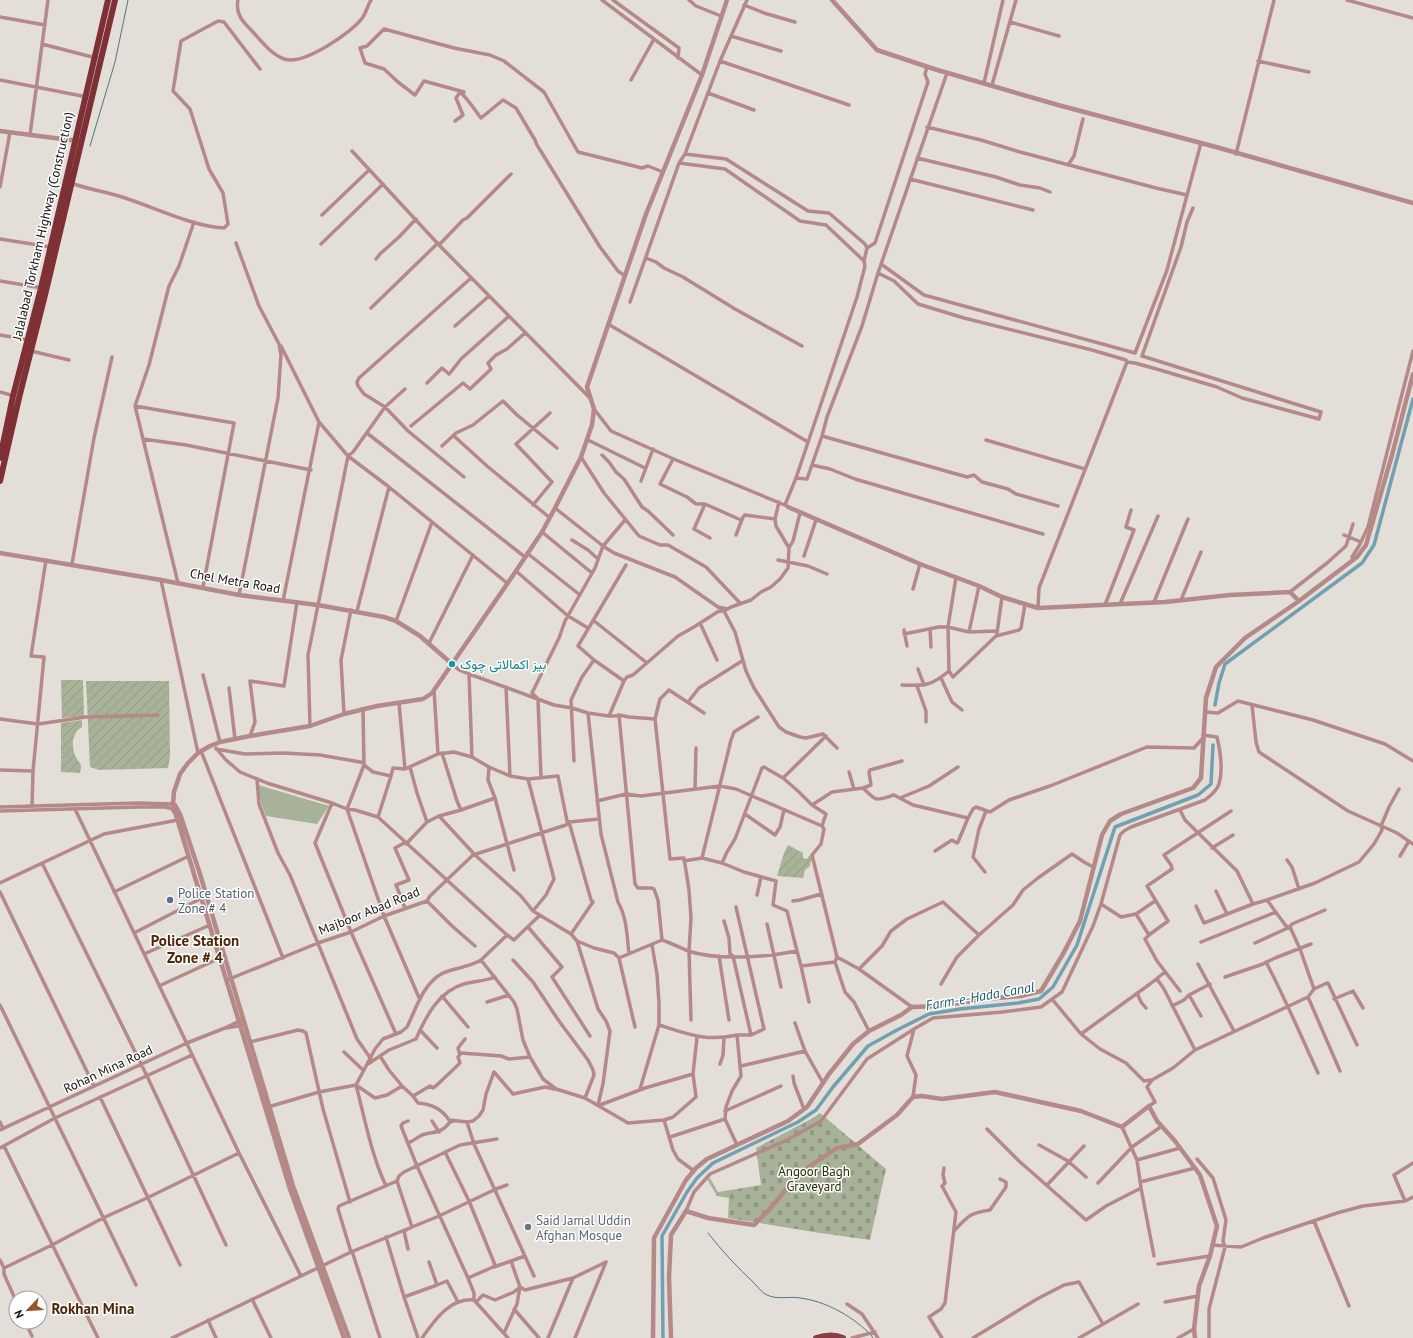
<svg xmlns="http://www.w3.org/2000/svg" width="1413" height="1338" font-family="'PT Sans',Vazirmatn,sans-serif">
  <defs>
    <pattern id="cemetery-stones" width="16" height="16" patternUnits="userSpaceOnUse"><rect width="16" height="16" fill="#a8b298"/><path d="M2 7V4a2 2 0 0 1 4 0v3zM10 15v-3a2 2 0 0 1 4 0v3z" fill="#909882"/></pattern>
    <pattern id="garden-furrows" width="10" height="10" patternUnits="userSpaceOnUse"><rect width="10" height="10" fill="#a8b298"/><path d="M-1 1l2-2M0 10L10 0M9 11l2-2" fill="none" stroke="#909882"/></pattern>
  </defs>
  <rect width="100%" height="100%" fill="#e3ded8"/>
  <path fill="url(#cemetery-stones)" d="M820,1113L886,1169L870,1240L820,1233L728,1218L729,1198L717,1196L707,1179L710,1178L718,1192L761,1185L756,1148L813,1118Z"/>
  <path fill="#a8b298" d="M258,785L329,806L317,824L266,816L261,803Z"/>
  <path fill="url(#garden-furrows)" d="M61,680H83L84,716L62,718Z
    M86,681H169L170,756L168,768L99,770L90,767Z
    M82,720V727C72,733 71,745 75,755C76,759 81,763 81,766C81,769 80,771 80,773L61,772V723Z
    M788,845L803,853V858L807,859L809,856L812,855L810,866L805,870L803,878L777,876L784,853Z"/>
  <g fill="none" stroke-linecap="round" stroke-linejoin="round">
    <path stroke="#547581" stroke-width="1" d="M90,146L115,62L128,0
      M708,1233C722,1251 737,1267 754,1283C758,1287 762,1293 767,1295C777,1300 790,1296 800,1298C825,1301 850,1315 868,1332
      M871,1335L873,1338"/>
    <path stroke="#70a0b2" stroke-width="3.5" d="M1215,705L1219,683L1225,664L1362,563L1374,545L1413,399
      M663,1338L662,1236L687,1192L697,1178L713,1163L798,1122L816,1110L833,1087L868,1046L897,1030L929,1014L960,1009L1018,1003L1039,999L1053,987L1077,945L1115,827L1198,795L1211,784L1213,745"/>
    <path stroke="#b48988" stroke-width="3.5" d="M238,0C235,14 243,22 252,31C262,42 271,54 284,59C303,66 353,32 363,17C366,12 368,5 371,0
      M602,0L702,75
      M613,0L679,48L678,58
      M689,0L696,6L721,16
      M1347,0L1413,18
      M744,5L764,13L795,22
      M0,17L45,25
      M1010,22L1059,36
      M731,36L781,51
      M42,44L96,58
      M720,61L849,105
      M1258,61L1309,72
      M0,80L87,97
      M631,80L654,39
      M984,83L1003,0
      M992,85L1016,0
      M464,92L424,81L415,95L398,82L384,69L365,63L360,48L367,46L384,29L454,48L490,55L504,61L544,92L578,152L642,168L648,166L663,172
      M708,93L754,110
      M455,121L463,115L456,98L460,92C469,100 474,109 481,118L503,100L516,108L535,140L537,145L600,247L618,271L625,276
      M927,127L981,140L1020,152L1156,188L1187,195
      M30,135L48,0
      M352,151L439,245L590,398
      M685,154L726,159L808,211L829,213L865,244L867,248L864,261L865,266L857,297L796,478L785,505
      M1236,154L1274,0
      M917,158L996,177L1020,185L1040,188L1050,192
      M679,163L725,169L800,221L826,225L864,261
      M1068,165L1074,156L1083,119
      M910,179L1033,210
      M71,183C87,189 103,191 119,196C152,206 190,226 224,228L228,224L223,193L209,169L190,109L173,91L181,41L218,21L224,22L260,69
      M0,187L10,132
      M322,215L369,170
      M0,239L51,247
      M236,243L259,306L279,344L281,355L278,398L239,595
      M321,244L383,184
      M439,245L463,220L467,218L511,174
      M867,248L875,243L928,82L925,74L927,67
      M646,258L656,262L664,268L683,277L735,309L802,346
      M376,259L380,254L399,237L416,219
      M881,264L924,295L1135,353L1167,270L1201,143
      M878,273L894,281L918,304L964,318L1092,350L1126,360L1127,362L1135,363L1160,370L1217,387L1242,398L1319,419L1321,412L1142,356L1181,247L1187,222L1193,208
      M0,281L42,288
      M630,302L679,163L685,154L720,61L747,0
      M371,308L438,243
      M608,324L808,442
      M455,326L489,296
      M0,335L29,340
      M281,346L319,422L348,456L389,487L507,583
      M31,351L69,360
      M427,383L442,368L449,374L450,373L461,359L509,316
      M0,392L14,396
      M135,406L234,423L203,587
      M594,409L611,431L676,460L787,506
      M411,426L463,383L470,389L491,369L488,363L496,355L507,349L525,333
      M367,433L525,557
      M454,436L487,466L550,518
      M822,436L967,477L974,475L982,482L1008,489L1016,494L1058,506
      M143,439L186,445L311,470
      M588,440L645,468
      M986,440L1085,469
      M442,446L456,433L473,425L503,401L516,414L557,448
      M602,455L609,462L616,472L624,479L642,507L648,511L673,535
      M581,457L604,493L639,536L660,545H668L706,567L740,603
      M673,459L660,484L687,497L696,504H705L741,520
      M812,465L830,469L855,479L1043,534
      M464,477L408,431L385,407L364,394L358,386L357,382L359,378L471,278
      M796,478L807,479L822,436L827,417L862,326L878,273L947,73
      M641,481L653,449
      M705,504L694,529L710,538
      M533,505L552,482L516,444L550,413
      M555,508L603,546L614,553L675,577L718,607L728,609
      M542,532L592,573
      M736,535L743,517L745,515L775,519
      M1344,535L1361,542
      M572,540L588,550L598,559
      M789,548L793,541L800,513
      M527,553L580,595
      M804,556L816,520
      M1354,559L1352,557L1359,546L1368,527L1413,351
      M778,560L808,566L827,574
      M72,564L94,438L112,357
      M516,571L568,616L588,628
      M956,577L948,627L949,671L953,677L996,636L1019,630L1021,628L1025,604
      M161,580L198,753
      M178,583L135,406L149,365L169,286L179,266L194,222
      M913,589L920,564
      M1290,592L1327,563L1346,546L1353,524
      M1181,600L1201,552
      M283,601L319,422
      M1154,602L1188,519
      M1120,604L1158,516
      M1105,605L1134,530L1126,527L1131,510
      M1038,608L1039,588L1127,362
      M357,611L389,487
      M724,611L735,632L746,671L754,688L779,727L786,732L800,737L806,738L823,734L837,748
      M593,620L647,663
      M396,621L432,522
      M700,623L717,660
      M930,629L931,647
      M904,630L907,646
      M969,632L979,586
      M997,633L1002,597
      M904,634L939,627H948L969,632L997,631
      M429,643L473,555
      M452,664L459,670L469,674L554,705L572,708L588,713L609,716H616L619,715L629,717L655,719
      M918,669L924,685
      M469,674L472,757
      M203,675L220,742
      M941,678L952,702L962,710
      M624,681L594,660L578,646L626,565
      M902,685C925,686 931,686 949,671
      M917,686L926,711V722
      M506,687L510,776
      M229,688L235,739
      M434,690L438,754
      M688,702L699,688L742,661
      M399,703L405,769
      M1252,705L1256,742L1259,752L1348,811L1397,833L1413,844
      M363,710L364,765L347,809L384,916L420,1000
      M1205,712L1218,713L1238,701L1313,720L1385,744L1413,761
      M588,713L601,834L618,902C627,918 627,936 629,954
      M344,714L341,660L351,610
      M619,715L635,884L638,888H651L654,889L658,900L662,940
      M609,716L624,681L627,677L633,675L678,636L694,627L719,611H724L731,607L751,600L761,592L771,587L780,579L788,568L789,548L776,526L775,519L779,502
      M0,719L38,724L86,717L158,715
      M310,726L308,655L348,456L353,452L385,407L405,389
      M250,736L255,722L250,681L284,686L297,602
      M216,748L226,760L240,772L267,783L332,803L347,809L355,810L378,817L507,935L481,960
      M216,749L245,754L283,753L320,755L360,762L364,763V765L373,772L391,776L393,768L405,769L438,754L454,752L472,757L489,767L510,776L528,779L558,776L567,821L569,822L591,900L593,902L571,934
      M201,751L283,958
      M442,753L457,801L461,810
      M574,761L571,700L582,677L594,660
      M410,767L417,793L427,822
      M489,767L488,780L495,798L514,870
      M0,770L33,771L32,806
      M33,771L44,657L31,656L46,560
      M849,772L854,789
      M541,778L538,699L532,693L559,638L565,621L595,568L603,546L625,520
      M783,778L826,736
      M257,779L259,804L278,853L290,875L357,1039L371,1059
      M528,779L554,879L546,895L533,911
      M863,788L871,785L869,772L870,770L902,761
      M695,789L696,748
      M900,798L929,786L958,767
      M597,801L626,794L641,796L720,786L736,789L822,826L824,829L821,844L812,855L837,957
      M332,803L315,843L351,932L396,1034
      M0,807L138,803L173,804
      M75,809L239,1153L301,1276
      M0,811L138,807H165L173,809
      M745,814L775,835L780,827L784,810
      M439,816L461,810L495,798
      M378,817L391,776
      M822,826L826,814L812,805L832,792L863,788C877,802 875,801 894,795L913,805L968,818L973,809L976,807L990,812L1009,800L1050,786L1147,747L1194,748L1203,738
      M1212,848L1233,835
      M935,851L952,840L957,843L958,842L968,818
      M1400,856L1409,841
      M702,858L731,740L734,732L758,717
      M1287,860L1292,867L1299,889
      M684,861L702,858L722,863L744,872L776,881L773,905L787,911L797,951
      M42,863L147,1076L226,1245
      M722,863L727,852L735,839L762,768L764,767L783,778L799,792L812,805
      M985,872L973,857L979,829L986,811
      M0,883L104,834L178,820
      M1216,891L1227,914
      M0,892L94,1086
      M114,892L189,856
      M757,895L761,877
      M1267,900L1315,883L1359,862L1374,844L1382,830L1381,826L1389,807L1399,789
      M427,901L451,925L475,946
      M793,901L800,900L821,894
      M1101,904L1121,917L1136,914L1155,901
      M1196,906L1204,923L1253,904
      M736,907L764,1029L751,1035H737L741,1076L732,1091L726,1107L725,1119L737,1145
      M405,908L396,885L409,880L395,848L404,843L406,844L427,822L439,816L475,855L521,896L533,911L571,934L577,941L594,948L614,953L619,958L662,940C671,943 679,947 688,951C719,961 766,957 797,951L801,966L835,962L837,957L859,969L912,1007
      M1136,914L1149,935L1168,921L1147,886L1172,869L1171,865L1164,855L1231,811
      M724,921L729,938L730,954L733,956L751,1035
      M767,924L781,987
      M528,927L562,967L552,977L590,1036
      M134,933L202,898
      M507,935L514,940L540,915
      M1149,935L1145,939L1157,961L1180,991
      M577,941L598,1009L606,1021L610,1031L603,1084L598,1105
      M1201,942L1276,912
      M1255,943L1290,927L1292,924L1325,910
      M144,954L210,925
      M719,956L729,1020
      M619,958L635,1027
      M513,960L533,982L559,1021L588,1060L593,1070L594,1075L585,1098
      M835,962L845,992L854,1002L869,1031
      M1266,962C1285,998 1301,1036 1318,1073
      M1198,964L1234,1031
      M801,966L809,1002
      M859,969L882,946L891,931L907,919L943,902L979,935
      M1225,977L1263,964L1275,958L1311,944
      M1157,979L1164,989L1195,1050
      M227,980L318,943L351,932L384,916L427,901L430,896L473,855L566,825L569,822L599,819
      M941,984L957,957L979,935L1013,905L1023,890L1038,878L1072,854L1084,862L1093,867
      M159,986L220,958
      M1314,989L1327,983H1328L1357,1045
      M1137,993L1141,1002L1146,1008
      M1189,995L1201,1016
      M442,996L468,1027
      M1308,997L1340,1071
      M1052,999L1081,1034L1100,1049L1126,1063L1144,1081L1151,1080
      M1334,999L1353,991L1363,1008
      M487,1002L509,995
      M0,1005L136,1285
      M1172,1006L1184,1000L1189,995L1210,984
      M691,1020L689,951L691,918L689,890L684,858L670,859L655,719L660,699L669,690L704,713
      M795,1023L805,1051L823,1083
      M659,1025C688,1034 706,1042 737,1035
      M226,1028L244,1025
      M420,1030L437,1048
      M1081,1034L1150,984L1165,972
      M465,1039L458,1048L459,1052L461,1053L501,1056L509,1059L530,1057
      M250,1042L298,1030L303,1031L306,1033L323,1109L350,1202
      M344,1052L363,1070
      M380,1056L389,1070L402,1086
      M368,1064L389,1050L416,1039C426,1016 439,991 464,984C474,981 486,981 495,977
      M720,1064L723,1055L724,1038
      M741,1066L805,1051
      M494,1072L513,1094L545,1087L554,1089
      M793,1076L794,1083L804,1109
      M356,1085L375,1098L387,1095L402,1086L413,1096L418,1103C431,1104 442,1109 449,1120L467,1122L473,1121L479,1116L483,1110L486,1094L494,1072
      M356,1085C365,1119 371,1154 386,1186
      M640,1089L659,1025V1003L657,974L652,945
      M413,1096L430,1086L433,1088L437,1085L460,1063L458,1057L461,1053
      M100,1097L180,1265
      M913,1097L916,1075L907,1056L914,1029
      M600,1105L645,1088L693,1074
      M1149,1106L1155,1102L1147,1087L1152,1080L1173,1068L1195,1050L1308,997L1314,989L1300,949L1290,927L1286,926L1267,900L1253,904L1237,871L1185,820L1180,810
      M268,1107L319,1092L356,1085L375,1049L383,1039L401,1032L407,1027C416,1009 423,983 443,973C455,968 469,967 481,960L514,1002L517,1009L523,1040L530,1057L543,1079L556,1089L585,1098L628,1123L664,1120
      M725,1111L781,1086
      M408,1121L403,1123L401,1126L417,1166L468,1278L474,1293V1300L508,1338
      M432,1121L439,1132
      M0,1122L3,1129
      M467,1122L474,1144L534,1276
      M1122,1127L1137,1160L1141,1188L1154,1256
      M987,1129L1019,1161L1086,1220L1106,1206L1141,1188
      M0,1130L187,1043L225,1028L241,1020
      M670,1137L725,1119
      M408,1143C413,1141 418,1137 422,1135C435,1131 441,1134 450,1122L453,1121
      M1039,1145L1068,1161L1086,1177
      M4,1146L98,1338
      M0,1148L55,1118L192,1055
      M445,1152L469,1201L495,1265L493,1267L468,1278
      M1197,1159L1213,1178L1226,1220L1223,1241L1225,1247L1209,1309V1338
      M1137,1160L1180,1148
      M694,1171L678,1159L673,1150L664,1120L673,1117L696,1097L693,1074L697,1037
      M397,1181L412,1227L404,1231L408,1249
      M1140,1182L1195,1168
      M1098,1183L1132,1147L1162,1126
      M1047,1185L1084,1146
      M1405,1201L1394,1175L1413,1163
      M686,1211L694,1192L710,1174L787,1140L821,1121L867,1059L914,1029L933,1018L1002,1012L1041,1007L1062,992L1093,926L1101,904L1120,835L1124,831L1131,827L1205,800C1210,796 1217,791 1219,784C1223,771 1220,750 1217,737L1203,735
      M1314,1221L1349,1306
      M954,1231C968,1216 970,1213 990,1210L1006,1187V1182L1000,1179
      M386,1237L404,1297L418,1338
      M1212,1245L1241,1247L1263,1238L1337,1213L1363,1206L1405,1201L1413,1197
      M352,1251L380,1338
      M351,1252L439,1216L496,1189L507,1185
      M0,1260L4,1268V1274L16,1301
      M429,1262L437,1285L447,1281L458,1302
      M1158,1264L1210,1256
      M494,1267L525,1256
      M4,1268L52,1245L103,1218L147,1198L239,1153
      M404,1297L437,1285
      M252,1299L271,1338
      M476,1302L483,1295L495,1300L514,1292L520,1287L525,1290L573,1278L606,1262
      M1165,1302L1198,1296
      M847,1304L862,1314L878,1338
      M514,1309L539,1338
      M208,1320L216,1338
      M25,1322L32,1336
      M504,1333L517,1304L520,1287L511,1261
      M172,1338L351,1252L338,1209L339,1206L397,1181L399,1176L404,1172L460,1145L497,1139
      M422,1338C434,1321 450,1297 474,1300
      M548,1338L573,1278
      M575,1338L606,1262
      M852,1338L875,1332
      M942,1338L929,1317L941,1309L945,1303L956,1212L942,1186L945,1183L943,1175L944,1168
      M973,1338L1037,1299L1064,1285L1079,1282L1103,1324
      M1079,1338L1138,1304
      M1178,1338L1194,1329"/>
    <path stroke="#b48988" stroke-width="4.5" d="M832,0L877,50L934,69L1058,105L1216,147L1413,203
      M0,131L78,141
      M788,507L920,564L979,586L1002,597L1038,608L1165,602L1230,595L1290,592L1299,601L1357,557L1366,545L1392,455L1413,374
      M0,553L161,580L239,595L318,605L384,617L396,621L420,636L452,664
      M173,804L175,805L180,814L200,874L293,1186L349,1338
      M344,1338L290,1189L176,815L173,809V804L174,792L180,774L188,763L198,753L210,746L220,742L250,736L310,726L344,714L377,706L423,699L432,693L516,571L542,532L555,508L581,457L592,425L594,409L587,387L646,214L702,75L727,0
      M653,1338L654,1238L686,1180L696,1168L707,1159L788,1121L807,1107L829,1074L853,1044L869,1031L901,1015L912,1007L940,1006L984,999L1021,996L1041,991L1063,954L1080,921L1102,835L1110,821L1121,814L1193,788L1201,778L1206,698L1216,667L1245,638L1299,601
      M671,1338L669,1277L671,1235L686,1211L708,1218L754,1225L769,1210L787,1188L810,1166L837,1148L858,1144L897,1115L913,1097L922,1096L942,1099L995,1092L1081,1111L1122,1127L1149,1106L1157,1121L1175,1141L1200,1175L1217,1226L1210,1256L1199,1286L1194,1329L1195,1338"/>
    <path stroke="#883f41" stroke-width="6" d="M816,1338C826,1335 834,1334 843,1338"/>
    <path stroke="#7e3035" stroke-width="6" d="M0,458L13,396L41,288L108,0
      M0,481L19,398L46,291L115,0"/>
  </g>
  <circle fill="#0f9aa8" stroke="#fff" stroke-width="1.5" cx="452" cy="664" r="4"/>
  <circle fill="#5c6f8a" stroke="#fff" stroke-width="1.5" cx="170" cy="900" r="4"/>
  <circle fill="#6b7280" stroke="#fff" stroke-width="1.5" cx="528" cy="1227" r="4"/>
  <g text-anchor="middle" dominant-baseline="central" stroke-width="3" stroke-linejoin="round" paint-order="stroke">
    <g font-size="13" fill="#12100e" stroke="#fff">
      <text transform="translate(43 226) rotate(-77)">Jalalabad Torkham Highway (Construction)</text>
      <text transform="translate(235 581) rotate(10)">Chel Metra Road</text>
      <text transform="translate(369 911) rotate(-22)">Majboor Abad Road</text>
      <text transform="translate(108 1069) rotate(-25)">Rohan Mina Road</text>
    </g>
    <g font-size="13" fill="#0d838f" stroke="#fff" text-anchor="start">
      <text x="460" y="664">بیز اکمالاتی چوک</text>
    </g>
    <g font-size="13" fill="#4e5e75" stroke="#fff" text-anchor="start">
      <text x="178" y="893">Police Station<tspan x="178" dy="15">Zone # 4</tspan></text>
    </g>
    <g font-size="13" fill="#212e00" stroke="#fff">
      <text x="814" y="1171">Angoor Bagh<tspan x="814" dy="15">Graveyard</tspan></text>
    </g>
    <g font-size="13" fill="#5b616d" stroke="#fff" text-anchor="start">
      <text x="536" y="1220">Said Jamal Uddin<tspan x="536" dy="15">Afghan Mosque</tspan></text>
    </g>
    <g font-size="14" font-style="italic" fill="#1d5d71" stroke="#fff">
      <text transform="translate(980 996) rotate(-10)">Farm-e-Hada Canal</text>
    </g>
    <g font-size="15" font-weight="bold" fill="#522502" stroke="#fff">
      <text x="195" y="940">Police Station<tspan x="195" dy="17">Zone # 4</tspan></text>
      <text x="93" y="1308">Rokhan Mina</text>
    </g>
  </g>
  <g transform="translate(28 1310) rotate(245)"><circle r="19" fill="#ffffff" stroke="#a09f9f"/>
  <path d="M0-3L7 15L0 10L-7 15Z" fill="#975325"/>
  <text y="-6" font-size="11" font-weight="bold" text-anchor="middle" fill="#12100e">N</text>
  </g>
</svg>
